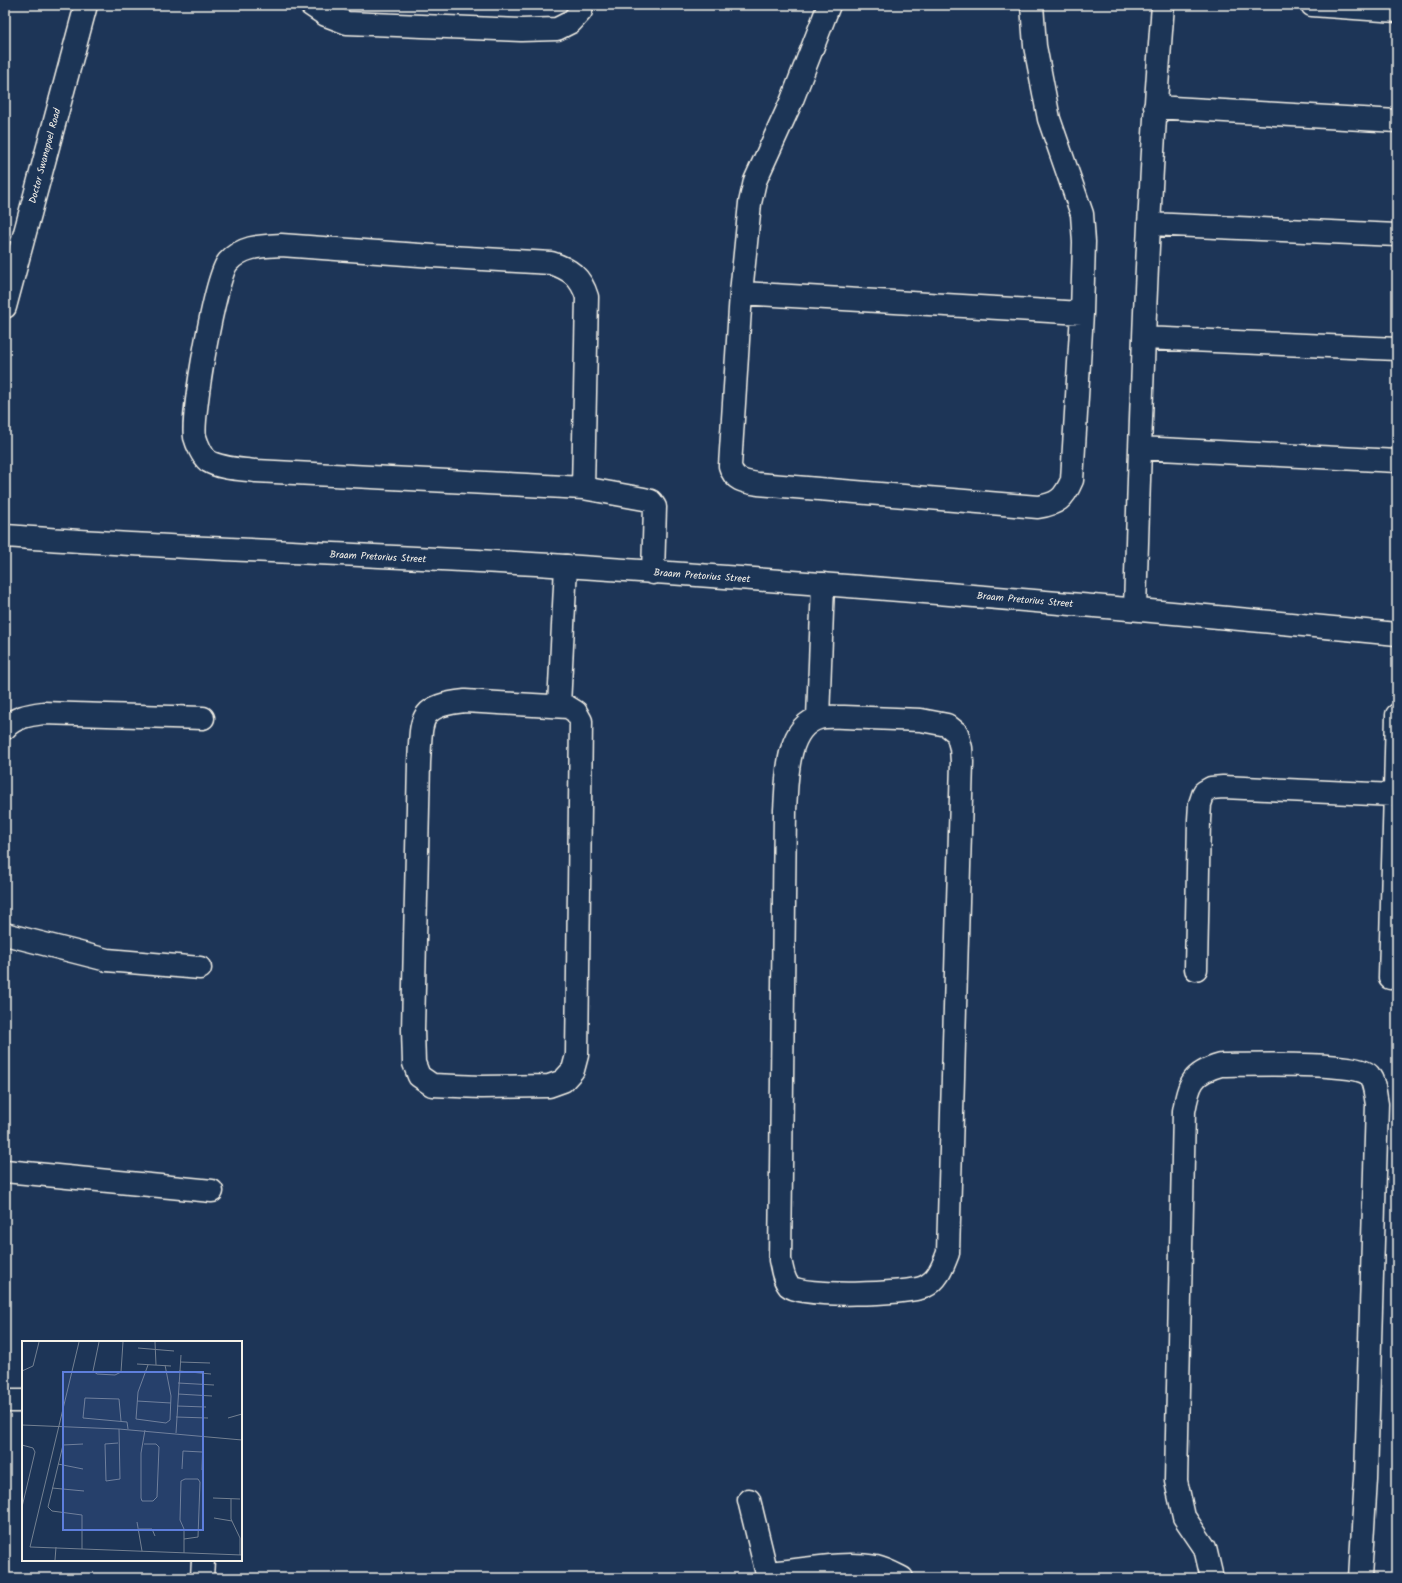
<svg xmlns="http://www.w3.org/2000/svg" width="1402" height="1583" font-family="Kalam,sans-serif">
  <rect width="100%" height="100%" fill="#1d3557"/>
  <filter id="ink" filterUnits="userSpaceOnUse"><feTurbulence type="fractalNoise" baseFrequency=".025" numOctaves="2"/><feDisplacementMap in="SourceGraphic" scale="8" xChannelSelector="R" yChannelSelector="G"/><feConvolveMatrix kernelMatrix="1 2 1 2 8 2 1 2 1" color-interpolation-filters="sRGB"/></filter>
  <g filter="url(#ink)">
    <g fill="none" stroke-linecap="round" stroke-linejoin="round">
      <g stroke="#f4f1e8" stroke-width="25">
        <path id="minor" d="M311,5L326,15L347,23L521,30L557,29L571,22L581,11L582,5
          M829,5L792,100L755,181L750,203L741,293L730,466C734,481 745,482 758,484L1038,507C1057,504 1064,499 1072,480L1082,313L1084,242L1082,214L1049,119L1035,46L1032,5
          M1312,5L1397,11
          M1155,107L1397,121
          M1150,224L1397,235
          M741,293L1082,313
          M1144,338L1397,349
          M1140,448L1397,461
          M583,488L587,297C581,277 570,269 551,263L433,256L281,245C261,246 242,246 228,262C215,277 191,417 195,437C197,444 202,456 208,461C221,469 241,469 256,471L583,488L644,499L651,501L655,507L653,573
          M1135,609C1141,407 1147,206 1163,5
          M465,701L568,707L576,712L581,721L577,1055L573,1070L563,1081L549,1086L481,1087L432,1085L419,1076L414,1063L413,1030L419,762C422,720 416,706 465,701Z
          M559,705L566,566
          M844,717L921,720L947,725L957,733L961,748L962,762L948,1253C943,1266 938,1281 924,1287C907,1294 802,1298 789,1286C783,1279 782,1268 780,1260L785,810C787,783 785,727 819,718C827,716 836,717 844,717Z
          M818,718L823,584
          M5,728C15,717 29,715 43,713L203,718
          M5,934L107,960L200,968
          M1196,969L1199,820L1200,804L1204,792L1211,788L1223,787L1394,795
          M1390,978L1397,715
          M5,1171L212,1191
          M5,1401H23
          M749,1500L768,1578
          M768,1573C803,1570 842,1561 876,1567C885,1569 894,1574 902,1578
          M202,1578L203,1560
          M1212,1578L1205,1548L1184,1517L1176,1481L1184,1111C1189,1083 1192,1073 1221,1065C1244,1065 1358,1061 1369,1075C1375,1083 1375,1095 1377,1104L1366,1478L1360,1578"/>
      </g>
      <g stroke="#f4f1e8" stroke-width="25">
        <path id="tertiary" d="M5,307L86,5
          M5,536C192,550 379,554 565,566C843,584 1120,607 1397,634"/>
      </g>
      <use href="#minor" stroke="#1d3557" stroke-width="22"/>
      <use href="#tertiary" stroke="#1d3557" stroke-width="22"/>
    </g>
  </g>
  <g text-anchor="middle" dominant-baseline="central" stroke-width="3.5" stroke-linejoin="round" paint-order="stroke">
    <g font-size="10" fill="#f4f1e8" stroke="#1d3557">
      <text transform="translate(45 156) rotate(-75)">Doctor Swanepoel Road</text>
      <text transform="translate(378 557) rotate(3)">Braam Pretorius Street</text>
      <text transform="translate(702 576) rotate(4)">Braam Pretorius Street</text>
      <text transform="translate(1025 600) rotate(5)">Braam Pretorius Street</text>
    </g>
  </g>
  <g transform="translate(22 1341)">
    <rect width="220" height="220" fill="#1d3557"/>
    <path fill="none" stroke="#738091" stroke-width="1" d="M57,1L8,206L220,214M77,1L71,30L75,33L93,34L99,31L101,1M133,1L134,24M116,7L152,10M158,21L188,22M115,23L149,25M126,24L116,51L114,78L144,82L148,79L149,55L143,24M0,30L11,25L17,1M157,30L189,33M156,42L192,44M156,53L190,55M115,60L149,62M155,65L184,66M154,76L186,77M206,77L220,73M99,80L97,58L63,57L61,77L105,81L106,88M0,84L97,88L220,99M154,92L159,14M96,102L83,103L84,140L98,138L97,88M122,103H134L137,106L135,156L131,160H120L119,157V112L123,89M0,104L11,107L13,111L0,166M36,123L61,128M160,128L161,110L180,111M180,129L181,95M30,147L62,150M191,157L218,158M209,158V178L218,197V214M192,177L210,180M115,181L120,210M117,188H130L133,195M60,208V174L30,170L26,166L41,104L61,103M162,212V188L158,179L159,140L163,138H176L178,141L176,196L162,198M33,219L34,206"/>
    <path fill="#5e7fdd" fill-opacity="0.15" stroke="#5e7fdd" stroke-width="2" d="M41,31H181V189H41Z"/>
    <rect width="220" height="220" fill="none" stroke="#f4f1e8" stroke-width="2"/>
  </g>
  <rect width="1402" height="1583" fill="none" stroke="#1d3557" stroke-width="20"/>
  <rect x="10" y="10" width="1382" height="1563" fill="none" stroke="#f4f1e8" stroke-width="1.5" filter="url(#ink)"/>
</svg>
